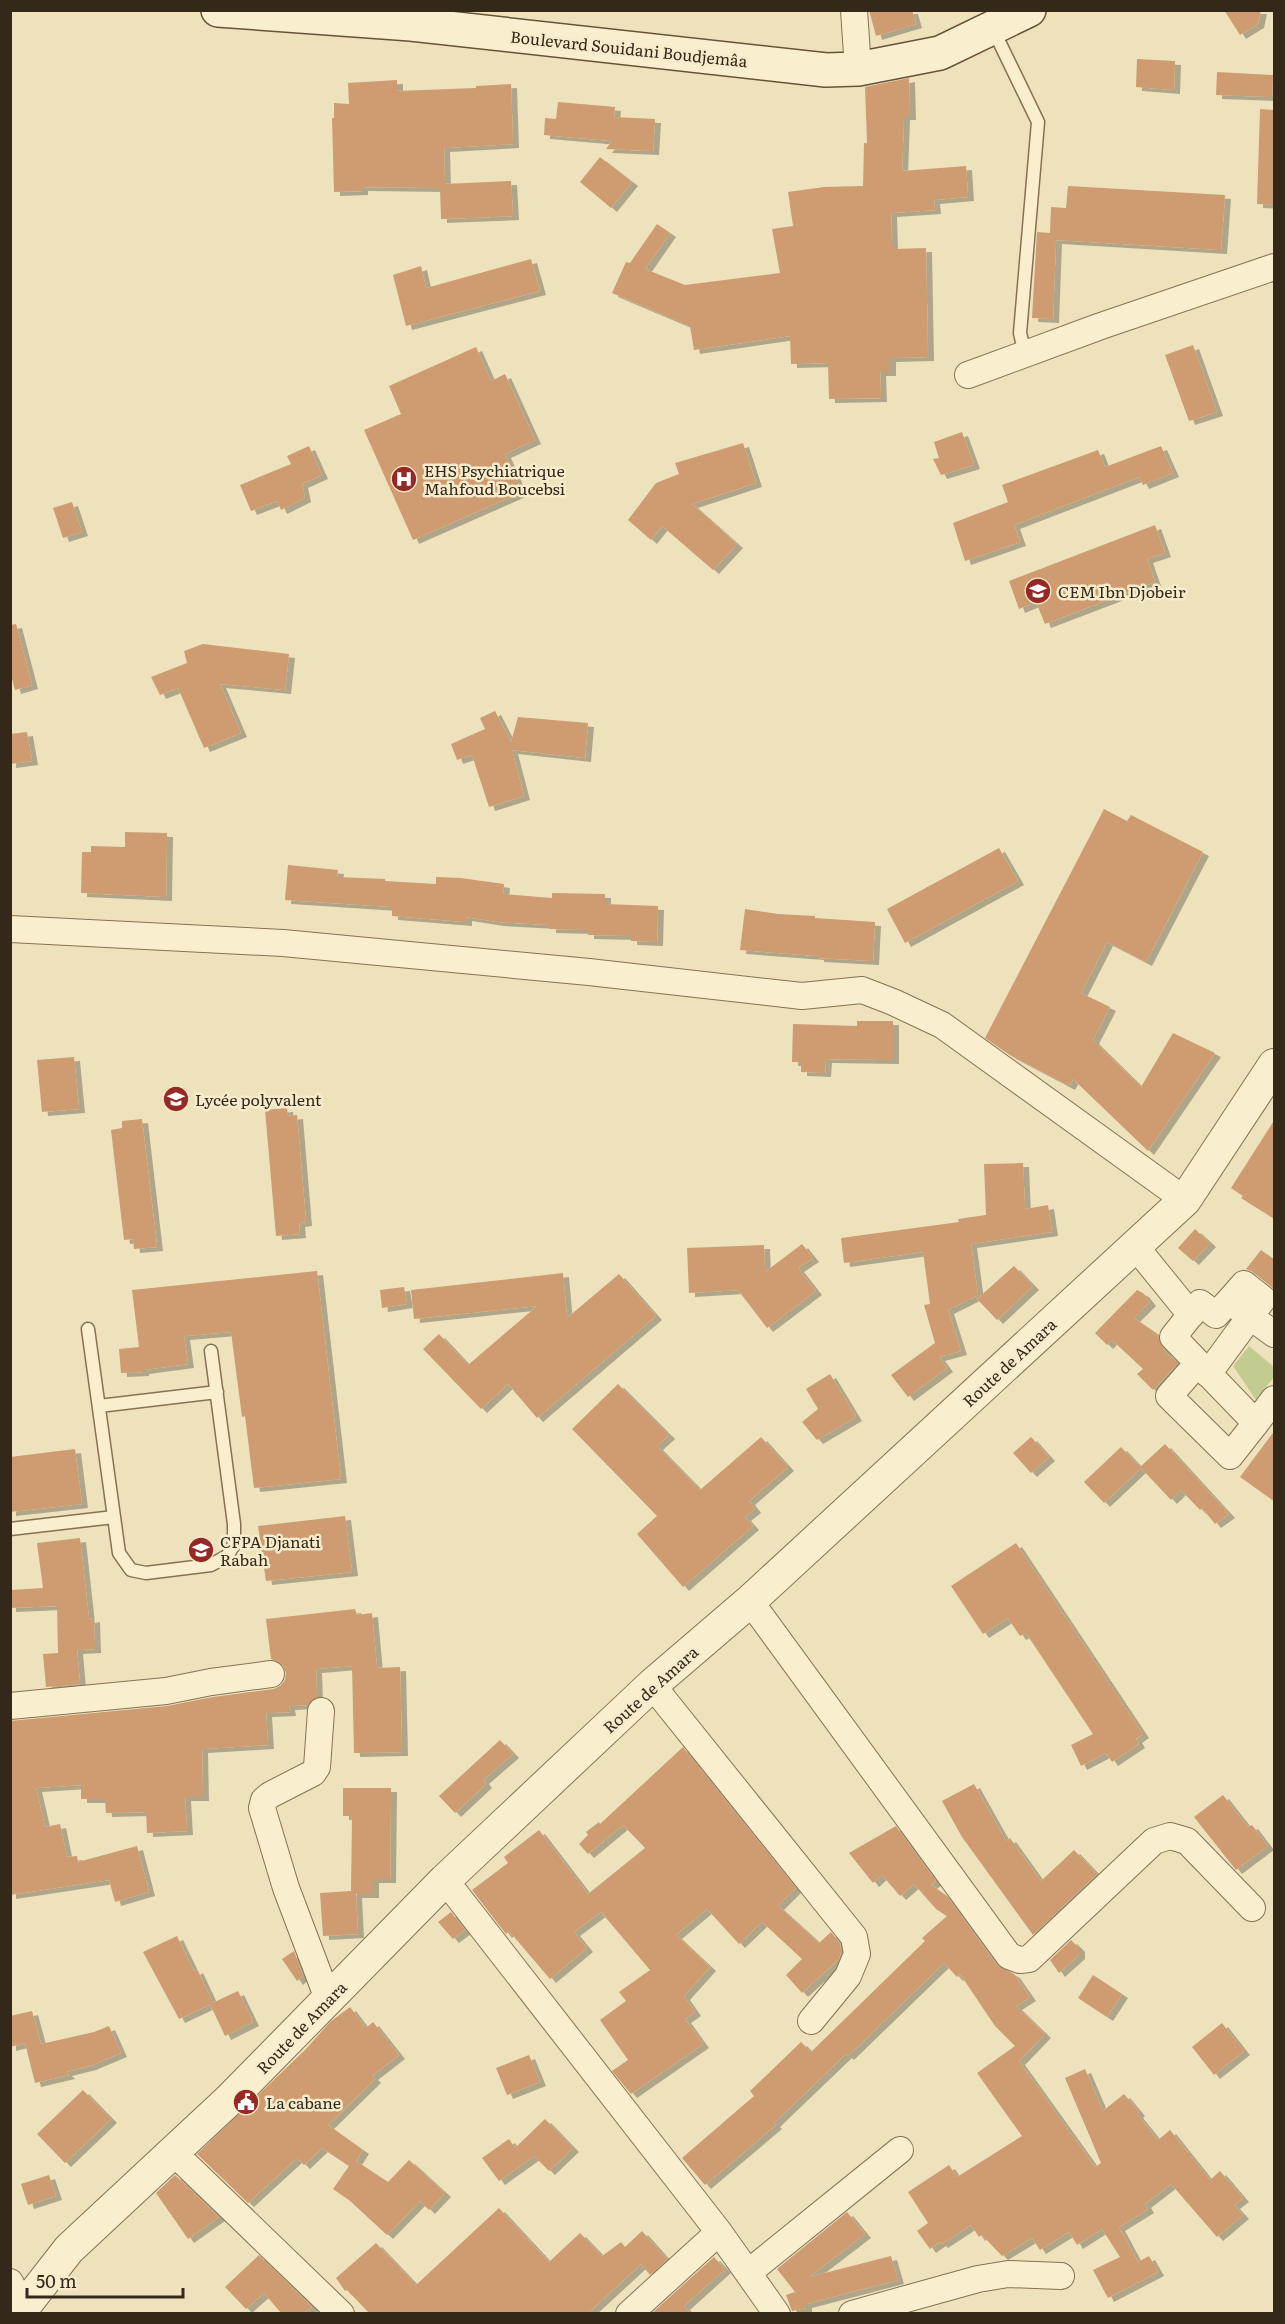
<svg xmlns="http://www.w3.org/2000/svg" width="1285" height="2324" font-family="Literata,serif">
  <defs>
    <filter id="shadow"><feDropShadow dx="6" dy="4" stdDeviation="0" flood-color="#0004"/></filter>
  </defs>
  <rect width="100%" height="100%" fill="#eee2bc"/>
  <path fill="#c2cc90" d="M1249,1346L1274,1367V1377L1256,1400L1233,1366Z"/>
  <path fill="#ce9c70" filter="url(#shadow)" d="M869,10H912L916,24L876,36Z
    M1224,10H1261L1258,24L1240,35Z
    M1137,59L1175,61L1174,90L1136,87Z
    M1217,72L1273,75L1272,97L1216,95Z
    M909,78L910,116H904L902,171L966,166L968,197L934,200L935,210L891,213L892,245H895V249L926,248L928,357L890,358V372H880L881,398L829,399L828,363L791,364L790,336L694,350L690,326L612,293L626,262L630,263L657,224L670,233L645,269L685,285L780,273L772,229L793,226L788,192L824,187L863,186L864,143H867L865,87Z
    M397,80V91L476,88V86L511,84L513,144L444,148L445,184L511,181L513,216L441,219L440,188L362,187V191L334,192L332,118H334V103L349,104L348,83Z
    M558,102L615,107L614,117L655,119L653,151L606,149L612,141L544,135L545,118L556,119Z
    M1260,109L1275,110V205L1257,204Z
    M600,157L632,182L611,208L580,182Z
    M1068,186L1225,195L1221,250L1056,240L1053,319L1032,318L1037,232L1050,233L1051,207L1066,208Z
    M531,259L540,291L406,326L393,275L421,266L426,288Z
    M1193,345L1217,412L1189,421L1165,355Z
    M476,347L491,381L505,374L535,440L505,454L522,492L413,540L364,430L401,414L389,386Z
    M962,432L974,465L941,475L933,459L939,458L934,442Z
    M743,443L756,483L692,504L737,544L713,570L662,526L651,540L628,520L656,483L679,474L675,463Z
    M309,446L322,475L302,484L305,498L281,510L277,501L251,511L240,485L291,464L287,456Z
    M1161,446L1173,473L1143,485L1139,477L1014,525L1020,542L965,561L953,523L1008,502L1002,485L1098,450L1105,467Z
    M72,502L82,532L63,538L53,508Z
    M1155,525L1165,553L1147,559L1155,582L1045,624L1036,602L1019,609L1009,581Z
    M16,624L32,685L15,690L10,671V625Z
    M203,644L289,654L285,690L220,684L241,733L204,748L178,688L160,695L151,677L187,663L184,651Z
    M495,711L511,742L518,717L588,723L585,758L512,750L524,796L489,807L472,755L457,760L451,744L485,729L480,718Z
    M27,732L32,761L10,764V734Z
    M1104,809L1127,821L1131,815L1203,852L1146,962L1107,942L1081,993L1110,1007L1093,1040L1141,1087L1173,1033L1215,1053L1148,1151L1073,1079L1069,1086L1010,1055L985,1038Z
    M125,832L167,833L166,897L81,893L82,852H91V846L125,847Z
    M999,848L1018,881L905,943L887,909Z
    M288,865L338,870L337,877L385,879V881L436,884V877L461,878L504,884L503,894L552,898V893L605,894V904L658,906L657,942L631,941V936L588,935V930L550,929V925L498,922L466,917V922L392,916V907L285,900Z
    M745,909L778,914L815,916V918L875,922L873,961L818,958V956L740,950Z
    M857,1021H893V1060L826,1059L825,1073L801,1072V1062H792L793,1024L857,1026Z
    M74,1057L79,1109L42,1112L37,1060Z
    M287,1108L288,1116L297,1115L306,1222L299,1223L300,1234L276,1236L265,1110Z
    M142,1119L157,1247L134,1249L133,1239L124,1240L111,1130L122,1128V1121Z
    M1275,1119V1219L1241,1198L1243,1196L1231,1188Z
    M1023,1163L1025,1209L1048,1205L1052,1232L971,1244L978,1295L948,1310L961,1351L939,1357L947,1368L908,1397L891,1375L935,1343L924,1305L930,1304L923,1252L844,1263L841,1238L959,1222L958,1219L986,1215L984,1164Z
    M1195,1229L1210,1243L1193,1261L1178,1248Z
    M802,1244L813,1258L798,1268L816,1291L767,1328L738,1290L689,1293L687,1248L764,1245L765,1272Z
    M1261,1250L1275,1260V1290L1253,1272L1246,1269Z
    M1014,1266L1033,1286L997,1320L977,1299Z
    M317,1271L341,1479L254,1488L245,1416L242,1417L231,1332L184,1336L188,1364L143,1370V1372L121,1373L119,1349L139,1347L132,1290Z
    M563,1273L567,1318L619,1274L656,1316L537,1418L508,1384L481,1409L423,1349L439,1334L468,1365L537,1306L414,1319L411,1290Z
    M404,1287L407,1304L382,1308L380,1290Z
    M1137,1290L1143,1293L1150,1302L1134,1318L1156,1333L1166,1353L1178,1363L1153,1390L1137,1374L1143,1369L1112,1340L1107,1345L1095,1333Z
    M830,1374L856,1417L817,1440L802,1422L818,1409L806,1389Z
    M618,1384L669,1435L657,1446L700,1490L761,1437L788,1467L749,1501L755,1509L745,1517L753,1526L683,1587L637,1534L657,1516L572,1429Z
    M1275,1430V1502L1240,1477Z
    M1031,1437L1049,1457L1031,1473L1013,1453Z
    M1165,1444L1229,1514L1215,1524L1202,1508L1200,1510L1181,1490L1171,1500L1140,1467Z
    M1121,1447L1141,1468L1104,1503L1084,1482Z
    M75,1449L82,1504L10,1512V1457Z
    M345,1516L352,1572L266,1581L258,1526Z
    M80,1538L89,1619L94,1618L95,1649L77,1650L80,1684L46,1687L43,1654L58,1653L57,1606L10,1608V1590L43,1588L37,1543Z
    M1016,1543L1143,1734L1136,1739L1139,1744L1112,1762L1106,1753L1081,1766L1071,1745L1093,1734L1026,1633L1020,1636L1008,1618L983,1634L951,1586Z
    M355,1609L357,1615L372,1613L377,1668L400,1667L402,1752L354,1753L352,1666L316,1669L317,1697L308,1705L289,1706L290,1712L266,1713L268,1745L202,1749L203,1797H185L187,1831L147,1833L146,1812L106,1813L105,1799H81V1785L36,1788L45,1827L60,1824L67,1857L77,1856L78,1862L137,1846L149,1892L115,1902L109,1880L10,1895V1721L167,1706L213,1697L274,1689L280,1686L285,1680L286,1673L282,1664L271,1659L266,1619Z
    M500,1740L513,1754L483,1780L486,1784L455,1813L439,1796Z
    M683,1747L796,1888L778,1906L819,1943L831,1932L840,1943L841,1952L839,1959L802,1993L786,1975L802,1959L762,1922L739,1944L707,1909L676,1935L710,1967L684,1996L695,2012L685,2019L703,2044L631,2094L612,2071L628,2060L600,2020L626,2001L619,1992L650,1970L601,1912L574,1932L587,1948L550,1979L509,1931L506,1934L472,1890L508,1863L504,1857L539,1830L588,1894L645,1848L623,1825L588,1854L579,1844L588,1835L586,1832L599,1822L600,1824Z
    M974,1784L1006,1841L1010,1838L1041,1881L1074,1850L1097,1874L1033,1935L962,1837L942,1801Z
    M343,1788H391L390,1879H373V1894H356L358,1934L323,1936L320,1893L351,1891L352,1816H343Z
    M1223,1795L1248,1827L1252,1825L1268,1846L1236,1870L1194,1817Z
    M896,1826L936,1881L931,1885L947,1896L997,1965L1014,1974L1030,1997L1016,2006L1045,2034L1019,2061L1095,2167L1101,2163L1065,2078L1085,2069L1103,2111L1124,2094L1139,2112L1137,2114L1158,2140L1170,2130L1210,2180L1220,2171L1243,2198L1234,2205L1243,2215L1217,2237L1171,2184L1145,2204L1148,2209L1119,2227L1138,2262L1149,2256L1158,2272L1108,2298L1093,2270L1120,2257L1102,2229L1077,2245L1069,2232L1040,2250L1032,2238L1002,2256L982,2235L979,2237L971,2225L942,2244L940,2242L930,2249L917,2231L928,2223L908,2192L949,2165L957,2177L1022,2136L977,2073L1015,2046L995,2026L960,1974L957,1977L944,1963L848,2056L846,2054L774,2123L776,2125L705,2185L682,2158L754,2096L750,2091L801,2042L811,2052L925,1941L922,1938L947,1916L936,1909L914,1884L900,1896L882,1875L873,1883L849,1853Z
    M451,1912L465,1930L453,1939L438,1922Z
    M177,1936L194,1971L197,1969L213,2003L179,2019L143,1952Z
    M1071,1940L1079,1948V1955L1059,1973L1050,1960Z
    M294,1951L303,1976L297,1981L282,1959Z
    M1093,1975L1122,1994L1107,2017L1078,1998Z
    M238,1991L253,2022L225,2036L210,2004Z
    M350,2007L366,2028L373,2022L399,2055L372,2076L375,2079L328,2125L363,2150L356,2161L388,2182L409,2160L445,2193L429,2210L420,2201L387,2235L349,2200L333,2189L349,2166L322,2148L304,2165L297,2158L248,2203L197,2154L306,2049L330,2022Z
    M32,2011L41,2044L94,2032L109,2026L121,2053L90,2066L66,2072L69,2075L35,2083L25,2043L10,2047V2016Z
    M1222,2023L1244,2051L1214,2075L1192,2047Z
    M529,2055L540,2082L507,2095L496,2068Z
    M83,2090L111,2119L65,2163L37,2134Z
    M545,2119L573,2148L549,2171L534,2156L499,2181L482,2158L509,2139L515,2148Z
    M49,2175L56,2196L28,2205L21,2184Z
    M175,2175L219,2217L188,2239L156,2193Z
    M499,2208L549,2262L580,2233L602,2256L621,2242L625,2247L642,2231L667,2259L650,2275L641,2264L588,2313H369L347,2290L345,2291L336,2278L376,2243L416,2285Z
    M847,2212L865,2234L809,2277L891,2256L898,2280L806,2304V2308L792,2311L786,2295L795,2292L777,2269Z
    M259,2255L312,2307L304,2313H281L264,2293L246,2309L225,2287Z
    M714,2257L725,2269L684,2306L690,2313H652Z"/>
  <g fill="none" stroke-linecap="round" stroke-linejoin="round">
    <g stroke="#867155" stroke-width="15">
      <path id="service" d="M993,29L1038,122L1020,333L1025,354
        M88,1329L119,1553L131,1570L146,1573L211,1565L227,1556L234,1545V1524L211,1351
        M99,1406L217,1392
        M10,1529L114,1517"/>
    </g>
    <g stroke="#867155" stroke-width="28">
      <path id="minor" d="M854,10L858,69
        M968,375L1101,326L1274,267
        M10,929L283,943L589,972L802,996L862,990L893,1002L942,1025L1185,1200
        M1135,1246L1191,1315
        M1274,1334L1229,1301L1216,1315L1200,1303L1173,1337L1256,1423L1274,1399
        M1198,1363L1169,1396L1230,1456L1256,1423
        M1208,1374L1263,1299L1244,1284L1229,1301
        M750,1601L1009,1956L1020,1960L1029,1959L1154,1841L1170,1836L1187,1841L1252,1908
        M652,1685L854,1937L857,1954L848,1976L811,2021
        M10,1706L166,1691L211,1682L271,1674
        M321,1711L317,1767L313,1773L270,1795L264,1800L262,1808L286,1888L328,1999
        M445,1880L719,2232L777,2314
        M173,2152L341,2314
        M749,2272L900,2150
        M10,2282L23,2308
        M629,2314L719,2232
        M852,2314L978,2279L1008,2274L1061,2276"/>
    </g>
    <g stroke="#867155" stroke-width="34">
      <path id="tertiary" d="M23,2314V2308L69,2249L229,2100L445,1880L652,1685L750,1601L1185,1200L1274,1065"/>
    </g>
    <g stroke="#675239" stroke-width="36">
      <path id="secondary" d="M218,10L411,24L826,70L858,69L940,53L1029,10"/>
    </g>
    <use href="#service" stroke="#f9efce" stroke-width="12"/>
    <use href="#minor" stroke="#f9efce" stroke-width="26"/>
    <use href="#tertiary" stroke="#f9efce" stroke-width="32"/>
    <use href="#secondary" stroke="#f9efce" stroke-width="33"/>
  </g>
  <defs>
    <g id="hospital-disc" transform="scale(1.35)"><circle r="9.5" fill="#962924" stroke="#f6eccb"/><path d="M-5-5h3v3.5h4V-5h3V5h-3V1.5h-4V5h-3Z" fill="#fff"/></g>
    <g id="school-disc" transform="scale(1.35)"><circle r="9.5" fill="#962924" stroke="#f6eccb"/><path d="M0-5L7-2L0 1L-7-2ZM-4 1L0 2.5L4 1V4Q0 6-4 4Z" fill="#fff"/></g>
    <g id="university-disc" transform="scale(1.35)"><circle r="9.5" fill="#962924" stroke="#f6eccb"/><path d="M0-5L7-2L0 1L-7-2ZM-4 1L0 2.5L4 1V4Q0 6-4 4Z" fill="#fff"/></g>
    <g id="civic-disc" transform="scale(1.35)"><circle r="9.5" fill="#962924" stroke="#f6eccb"/><path d="M-.6-6.5H3V-4.5H.6V-3L4-1V1h2V6H-6V1h2V-1L-.6-3ZM-1.2 2.5V6h2.4V2.5Z" fill="#fff"/></g>
  </defs>
  <g fill-rule="evenodd">
    <use href="#hospital-disc" x="404" y="479"/>
    <use href="#school-disc" x="1038" y="591"/>
    <use href="#school-disc" x="176" y="1099"/>
    <use href="#university-disc" x="201" y="1550"/>
    <use href="#civic-disc" x="246" y="2102"/>
  </g>
  <g text-anchor="middle" dominant-baseline="central" stroke-width="5" stroke-linejoin="round" paint-order="stroke">
    <g font-size="16" fill="#34281a" stroke="#f6eccb">
      <text transform="translate(629 48) rotate(6)">Boulevard Souidani Boudjemâa</text>
      <text transform="translate(1009 1362) rotate(-43)">Route de Amara</text>
      <text transform="translate(650 1689) rotate(-42)">Route de Amara</text>
      <text transform="translate(301 2027) rotate(-46)">Route de Amara</text>
    </g>
    <g font-size="16" fill="#34281a" stroke="#f6eccb" text-anchor="start">
      <text x="424" y="470">EHS Psychiatrique<tspan x="424" dy="18">Mahfoud Boucebsi</tspan></text>
      <text x="1058" y="591">CEM Ibn Djobeir</text>
      <text x="195" y="1099">Lycée polyvalent</text>
      <text x="220" y="1541">CFPA Djanati<tspan x="220" dy="18">Rabah</tspan></text>
      <text x="266" y="2102">La cabane</text>
    </g>
  </g>
  <rect width="1285" height="2324" fill="none" stroke="#34281a" stroke-width="24"/>
  <path d="M27 2288v9h156v-9" fill="none" stroke="#34281a" stroke-width="3"/>
  <text x="36" y="2288" font-size="18" fill="#34281a" stroke="#f6eccb" stroke-width="4.5" paint-order="stroke">50 m</text>
</svg>
